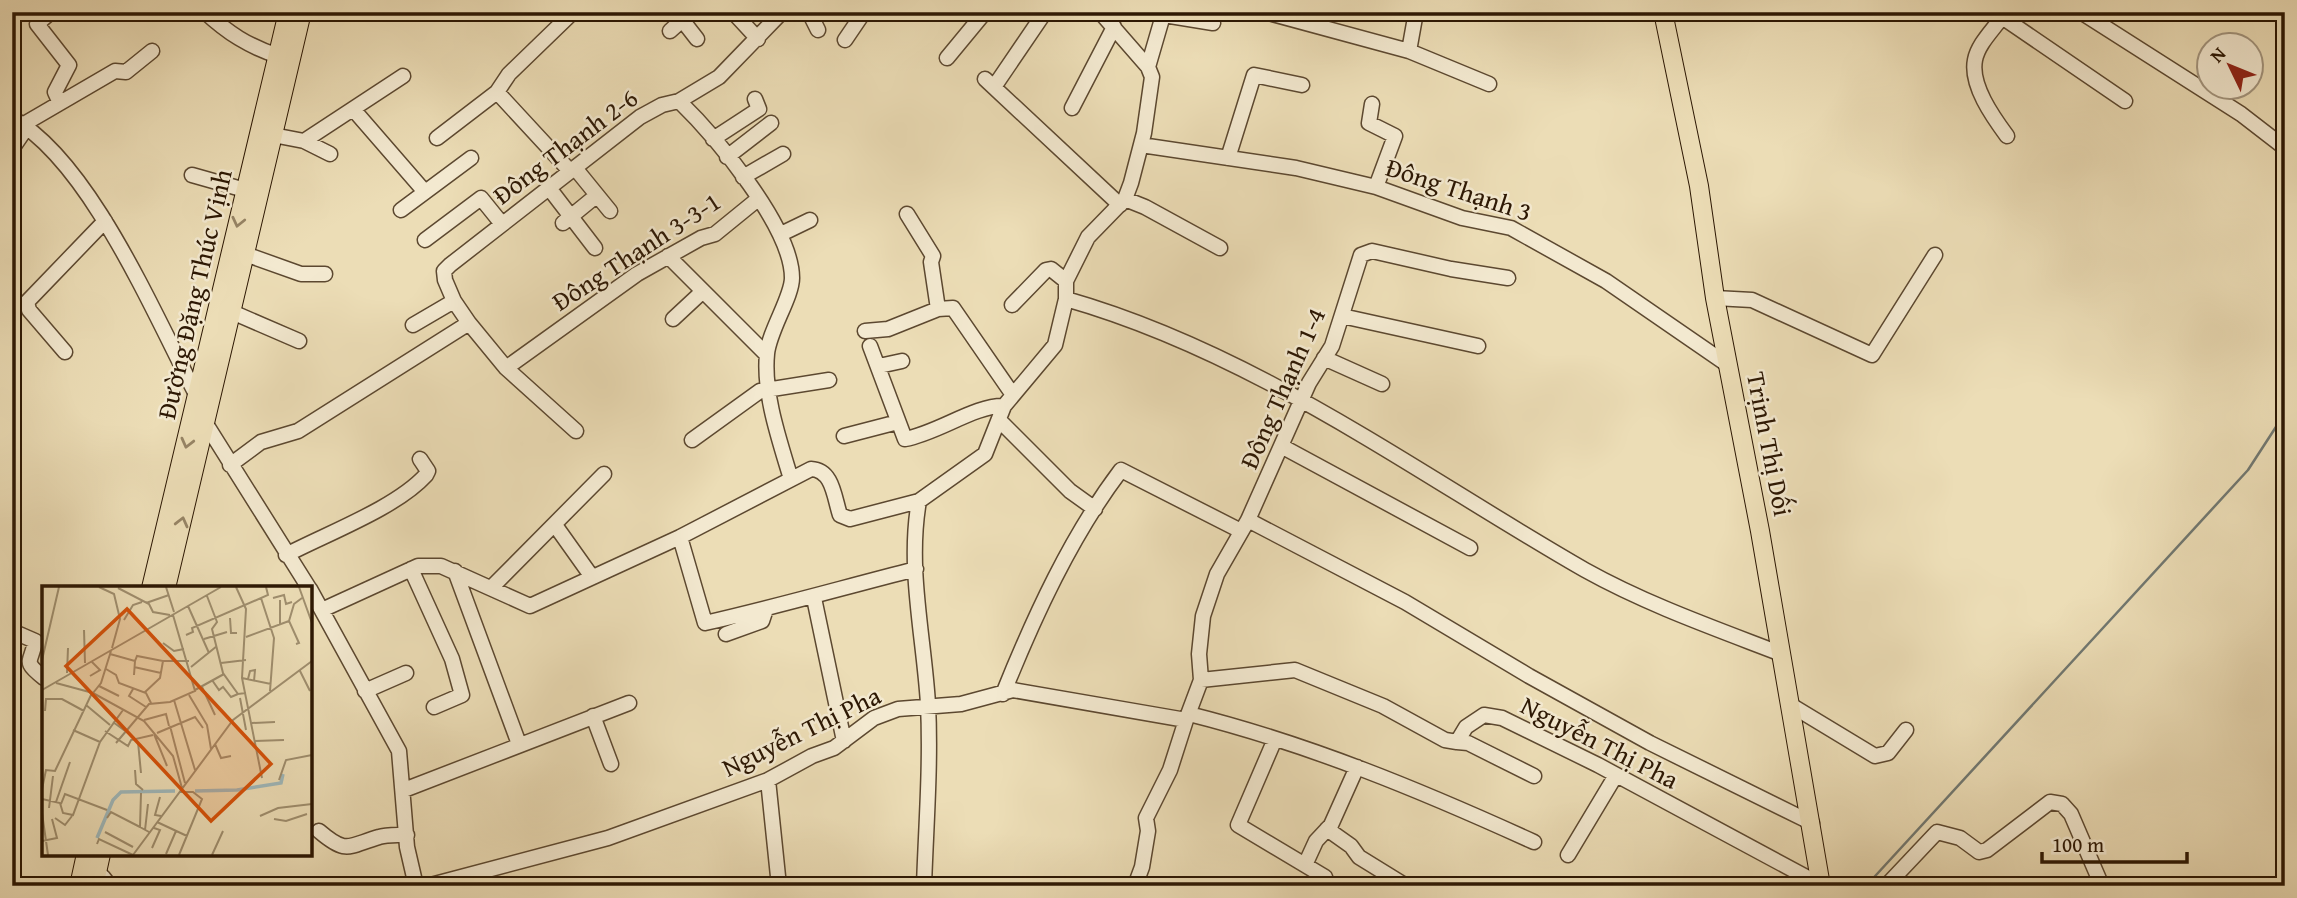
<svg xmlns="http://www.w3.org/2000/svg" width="2297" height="898" font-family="'Gentium Book Plus',serif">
  <rect width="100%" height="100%" fill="#ecddb6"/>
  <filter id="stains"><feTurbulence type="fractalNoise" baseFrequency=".00286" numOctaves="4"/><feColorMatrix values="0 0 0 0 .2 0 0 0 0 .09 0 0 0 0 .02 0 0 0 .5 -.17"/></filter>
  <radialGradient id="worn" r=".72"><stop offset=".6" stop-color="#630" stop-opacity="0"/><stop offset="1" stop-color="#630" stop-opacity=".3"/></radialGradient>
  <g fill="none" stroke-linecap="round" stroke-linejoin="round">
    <path stroke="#717871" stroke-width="2.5" d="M1866,886L2248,470L2285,413"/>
    <g stroke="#5c4830" stroke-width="17">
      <path id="minor" d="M51,12L37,24L69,65L55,92L60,103
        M205,12C228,33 248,46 278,56
        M676,12L697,39
        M733,12L758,39
        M809,12L818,30
        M1265,12L1409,51L1489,84
        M2006,12L2002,17L2125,101
        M2081,12L2241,114L2285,148
        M570,15L509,74L497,92L570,171
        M1164,15L1213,23
        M2002,17C1993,30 1978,44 1975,60C1970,85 1993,117 2007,136
        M670,31L691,12
        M845,40L864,12
        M1409,51L1416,12
        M947,58L985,12
        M1148,67L1164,12
        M985,79L1120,205
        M994,87L1045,12
        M679,101L719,77L782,12
        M1372,104L1369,123L1395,136L1376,187
        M1072,108L1114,27
        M353,109L425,192
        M12,118C91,162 155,317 198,398
        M24,124L115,71L126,72L152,51
        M273,135L304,141L403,76
        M437,138L497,92
        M713,139L759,109L755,99
        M304,141L330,154
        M1141,145L1296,168L1376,187L1462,218L1511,228L1606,281L1728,365
        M12,149L27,127
        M727,157L771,123
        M1228,158L1254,75L1302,85
        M575,168L610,211
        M192,175L245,190
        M743,177L783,154
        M549,188L595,248
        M1125,199L1145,207L1220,248
        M401,210L471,158
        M907,214L933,256L931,262L938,309
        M563,223L596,196
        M781,234L810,220
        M425,240L481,198L502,224
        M245,254L301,274H325
        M668,256L767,355
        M1715,298L1752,300L1872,355L1935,255
        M1066,299C1256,353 1416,473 1585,570C1646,604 1714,628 1779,653
        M1012,305L1046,270L1051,269L1066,281
        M232,312L299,341
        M1342,316L1478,346
        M673,319L702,292
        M469,323L454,301L445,280L444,271L450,265L640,117L662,105L679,101C715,136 792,227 792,278C792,297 769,331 767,354C763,394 780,442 791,479
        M413,325L454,301
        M865,331L888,329L938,309L953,308L1013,395
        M870,346L905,439C938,433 975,405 1004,406
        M65,352L29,310L27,302L105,221
        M1324,358L1382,384
        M879,366L902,361
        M506,368L637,274L701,238L715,234L758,199
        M999,420L1070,491L1095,509
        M206,424L309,588
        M844,436L898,422
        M692,440L760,391L829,380
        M1283,447L1470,548
        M230,465L261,442L298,431L469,323L506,368L576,431
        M1248,520L1405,602L1529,676L1650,743L1812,823
        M555,525L592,577
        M680,537L705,623C776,607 845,587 916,569
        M286,555C328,533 396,508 426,475L428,471L420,459
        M411,569L452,659L462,695L434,707
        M455,571L519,744
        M492,587L604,474
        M310,589L399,751L407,847L416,886
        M814,598L844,741
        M324,609L418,566H441L530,606L680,537L811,469C833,470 834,497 840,515L850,519L919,501
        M12,631L35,641C32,663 21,660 44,678
        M726,634L762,621L766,609
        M1201,680L1199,654L1203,616L1217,574L1248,520L1309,383L1332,346L1361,255L1372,251L1451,269L1508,278
        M365,691L406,673
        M1003,694C1034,617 1071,536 1121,470L1241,531
        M1789,704L1875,756L1888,753L1906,730
        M1189,714C1309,744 1422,791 1534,842
        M593,716L611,764
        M1275,739L1238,825L1325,877
        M1457,742L1468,743L1534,776
        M768,780L779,886
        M404,790L629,703
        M1327,829L1351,846L1359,857L1406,886
        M319,831C347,855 348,846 379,837C387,834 398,835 407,835
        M1568,855L1616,775
        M1305,865L1316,841L1331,825L1357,767
        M96,876L103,877L110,886
        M427,886L608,838L768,780L812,756L834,748L874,718L898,709L961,704L1013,690L1186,720L1201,680L1295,670L1383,706L1445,740L1457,742L1466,727L1484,715L1502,718L1598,765L1821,885
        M924,886C926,826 931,764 928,704C924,637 907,568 919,501L985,454L1004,406L1055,345L1066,299V281L1088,237L1125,199L1131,183L1144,133L1152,77L1148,67L1100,12
        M1135,886L1142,867L1148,831L1146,818L1170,770L1186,720
        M1886,886L1937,832L1960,838L1979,852L1987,850L2050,802L2062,804L2071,814L2102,886"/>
    </g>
    <g stroke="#2c1703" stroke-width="20">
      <path id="major" d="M1663,12L1699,186L1715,298L1760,531L1821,886
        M151,588L288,12
        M166,588L302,12
        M79,886L86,854
        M94,886L101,854"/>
    </g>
    <use href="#minor" stroke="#f3e9d0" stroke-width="14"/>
    <use href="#major" stroke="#ecddb6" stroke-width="18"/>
  </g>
  <defs><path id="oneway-chevron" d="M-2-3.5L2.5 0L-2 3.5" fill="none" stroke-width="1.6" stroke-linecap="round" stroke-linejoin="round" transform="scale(1.75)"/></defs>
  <g stroke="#968465">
    <use href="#oneway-chevron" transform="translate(238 222) rotate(103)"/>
    <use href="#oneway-chevron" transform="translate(187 443) rotate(104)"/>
    <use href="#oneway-chevron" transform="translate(182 522) rotate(-76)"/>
  </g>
  <g text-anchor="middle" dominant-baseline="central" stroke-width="5" stroke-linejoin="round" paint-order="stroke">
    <g font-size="26" fill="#2c1703" stroke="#f3e9d0">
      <text transform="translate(565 146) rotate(-37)">Đông Thạnh 2-6</text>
      <text transform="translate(1459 189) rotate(18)">Đông Thạnh 3</text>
      <text transform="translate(636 251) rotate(-33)">Đông Thạnh 3-3-1</text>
      <text transform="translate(194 294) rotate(-77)">Đường Đặng Thúc Vịnh</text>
      <text transform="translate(1282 388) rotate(-66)">Đông Thạnh 1-4</text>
      <text transform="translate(1770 444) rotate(79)">Trịnh Thị Dối</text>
      <text transform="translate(801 731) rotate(-26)">Nguyễn Thị Pha</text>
      <text transform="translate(1600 742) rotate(27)">Nguyễn Thị Pha</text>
    </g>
  </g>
  <g transform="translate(42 586)">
    <rect width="270" height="270" fill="#ecddb6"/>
    <path fill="none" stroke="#9fb8ba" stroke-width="3.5" d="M153,205L195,204L239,197L241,188M55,252L71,214L79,206L133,205"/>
    <path fill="none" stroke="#9f8e6e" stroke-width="2" d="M57,1L72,8L78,33L70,62M124,1L132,26M194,1L204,23L200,92L220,192M257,1L270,37M76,2L107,18L111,26L128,29M165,10L175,36L170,43L181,87L196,108L204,107M219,12L232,52L228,105M231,12L242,9L244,18L250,16M104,17L127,9M146,20L167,67M188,32L189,47H195M82,34L91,19L100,16M238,39V14M42,44L43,77M144,49L151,46L150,42L226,9L224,1M204,51L247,35M162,53L185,46M121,57L132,65L142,63M254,58L257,57L247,35L252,18L260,12M68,68L93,75L92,89M0,74L17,1M93,75L95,70L121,75L118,92L102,107M121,75H147M179,77L204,74M92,81L119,87M149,81L175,60M64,83L74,89L77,97L104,107L109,117M258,85L268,105M25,87L26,62M48,90L58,84L50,76M200,92L229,98M206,93L208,85L213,84L212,95M170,94L177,104L181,101L189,111L196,108M14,97L51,107L102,135L131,170L140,202M57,100L77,110M160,101L173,129M91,103L87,110L104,121M0,104L179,1M153,104L182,88M51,107L59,97L69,65M147,109L165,139L169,163M198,112L204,144M132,114L153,184M44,119L68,139M3,125L4,113H20L42,125M102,134L124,128L127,140M71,136L90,150M210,137L233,136M128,140L143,197M31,144L58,156M63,145L86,160L89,154L111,149M115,147L153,131L161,142M112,148L125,180M213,155L242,154M96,156L99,187M74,157L107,118L128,116L153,105L131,29M173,158L179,172L189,170M93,184L94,198L101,204M237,194L244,174L270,169M0,203L4,184L13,185L50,107M99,207L98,241L107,246M118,211L113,229L119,230M0,213L18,217L21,227L31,229L58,156L81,124M14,216L28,176M19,218L23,208L65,224M7,222L11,190M0,227L6,269M218,230L236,222L270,218M13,232L23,239L30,230M65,232L69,226L98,241M232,233L244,235L265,228M115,236L145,250M103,244L106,218M63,246L91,261M0,255L15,252L10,233M55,258L57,253L91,269M110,262L118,244L112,242M124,268L134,245M91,269L191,134L270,75M137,269L160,213L151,206H138M170,269L181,245"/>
    <path fill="#d5520b" fill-opacity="0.15" stroke="#d5520b" stroke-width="3.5" d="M85,23L229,178L169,235L24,80Z"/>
    <rect width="270" height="270" fill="none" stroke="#2c1703" stroke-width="3.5"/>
  </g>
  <rect width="2297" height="898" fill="none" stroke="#ecddb6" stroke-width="42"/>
  <rect x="14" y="14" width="2269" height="870" fill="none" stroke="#2c1703" stroke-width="3.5"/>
  <rect x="21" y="21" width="2255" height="856" fill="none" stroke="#2c1703" stroke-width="2"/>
  <g transform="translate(2230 66) rotate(313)"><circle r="33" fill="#f3e9d0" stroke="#a3957e" stroke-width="2"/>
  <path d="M0-5L12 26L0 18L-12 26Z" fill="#8f2418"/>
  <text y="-10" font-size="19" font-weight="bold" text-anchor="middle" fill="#2c1703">N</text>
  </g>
  <path d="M2042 852v10h145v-10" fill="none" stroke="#2c1703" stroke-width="3.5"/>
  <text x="2052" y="852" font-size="21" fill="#2c1703" stroke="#f3e9d0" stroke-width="5" paint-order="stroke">100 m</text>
  <rect width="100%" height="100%" filter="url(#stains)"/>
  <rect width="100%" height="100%" fill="url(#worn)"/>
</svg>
